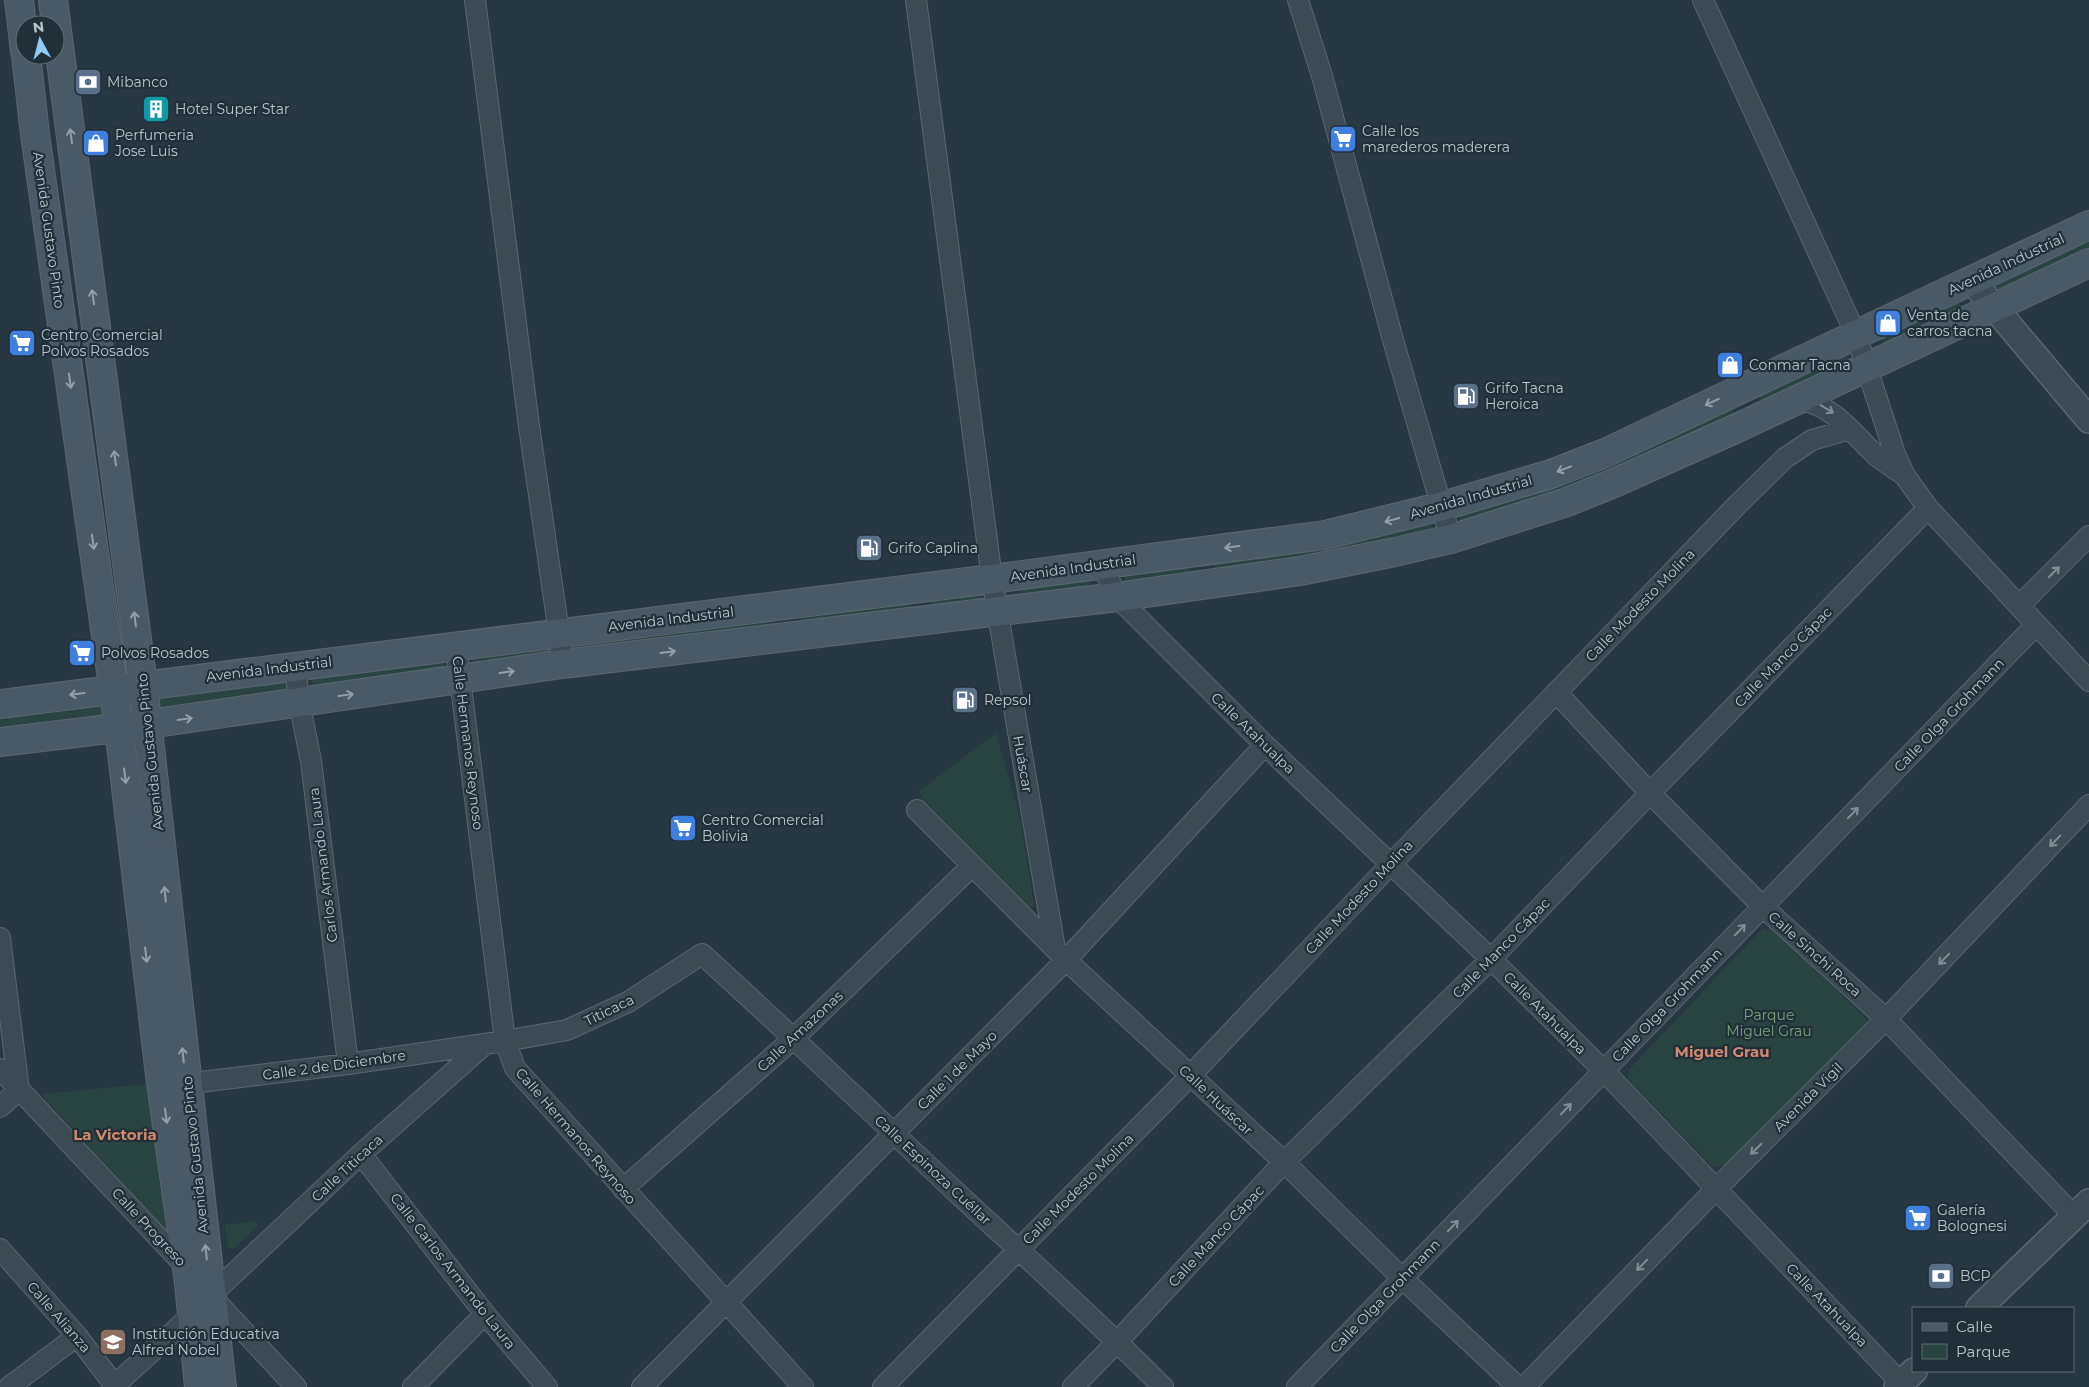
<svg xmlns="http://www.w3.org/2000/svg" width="2089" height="1387" font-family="Montserrat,sans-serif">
  <rect width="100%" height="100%" fill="#283843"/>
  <path fill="#2a4442" d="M2089,237V253L1997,293L1994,286L1996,281Z
    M1951,302H1958L1962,308L1885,346L1882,340L1883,334Z
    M1843,353L1849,361L1762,405L1759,398L1761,392Z
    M1726,409H1731L1735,415L1653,458L1461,525L1459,517L1462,512Z
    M1430,523L1434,530L1220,574L1214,569V563Z
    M1190,567L1191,574L1131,586L1125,581L1124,574Z
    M1090,580V587L1027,599L1021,594V588Z
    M981,594L982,601L931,606V600Z
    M910,602L911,610L802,622L801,616Z
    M771,620L772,627L581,649L580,643Z
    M550,643L555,654L473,664V658Z
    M439,658L444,662L445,669L316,691L312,685V679L316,674Z
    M281,679L286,683L287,690L164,711L158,703L163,694Z
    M100,701L104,707L106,716L0,734V715Z
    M996,733L1021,822L1034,906L1028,908L923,799L919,791Z
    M1763,928L1774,930L1869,1022L1726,1165L1713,1167L1628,1079L1629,1070Z
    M147,1084V1085L166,1230L41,1094Z
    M256,1221L258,1225L233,1249L228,1247L225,1225Z"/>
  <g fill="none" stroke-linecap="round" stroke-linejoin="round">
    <g stroke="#5b6770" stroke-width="22">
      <path id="minor" d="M475,0L529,426L559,633L562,664
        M916,0L992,579L1055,949
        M1298,0L1322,76L1393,340L1451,539
        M1703,0L1856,335L1895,454L1905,476L1928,508L2089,681
        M1798,399C1837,407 1851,433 1878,457C1886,463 1895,469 1904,475
        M1102,565L1117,597L1265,745L1491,959L1604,1071L1901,1383
        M2019,606L2089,536
        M456,646L505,1041L515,1068L803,1387
        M295,666L299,702L311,761L348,1064
        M1556,692L1650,793L1762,906L1886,1019L2074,1216
        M917,810L1066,960L1284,1162L1402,1278L1518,1387
        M0,938L19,1090L0,1107
        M0,1069L189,1270
        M176,1085L348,1064L505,1041L567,1030L628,1002L702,954C788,1032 872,1113 956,1192C1026,1257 1096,1320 1163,1387
        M361,1154L485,1314L547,1387
        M623,1189L794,1038L972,866
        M0,1249L77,1336L116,1387
        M209,1294L296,1387
        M211,1295L361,1154L485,1044
        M115,1385L191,1316
        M9,1387L77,1336
        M413,1387L485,1314
        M642,1387L1066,960L1265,745
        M883,1387L1190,1076L1391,864L1738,504L1785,458L1812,440L1850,429
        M1073,1387L1118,1341L1284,1162L1491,959L1650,793L1928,508
        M1297,1387L2036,625
        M1524,1387L1716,1189L1886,1019L2089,805"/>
    </g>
    <g stroke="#5b6770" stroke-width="28">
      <path id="tertiary" d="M1972,281L2089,420
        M1979,1308L2089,1202
        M1897,1387L1914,1371"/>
    </g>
    <g stroke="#5b6770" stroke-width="30">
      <path id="secondary" d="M19,0L25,51
        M53,0L143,685L222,1387
        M26,55L35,134L119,728L160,1075L189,1283L199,1387
        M0,704L992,579L1325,535L1443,506L1551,474L1605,453L2089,225
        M0,742L142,725L562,664L1117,597L1300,571L1395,552L1451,539L1567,502L1614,483L1735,429L2089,263"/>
    </g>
    <use href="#minor" stroke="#3c4a53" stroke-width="20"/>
    <use href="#tertiary" stroke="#3c4a53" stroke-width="25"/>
    <use href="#secondary" stroke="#4a5966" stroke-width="28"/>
  </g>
  <defs><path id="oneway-shaft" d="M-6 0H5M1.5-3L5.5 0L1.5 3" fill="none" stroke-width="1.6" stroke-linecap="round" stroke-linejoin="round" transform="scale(1.25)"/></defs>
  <g stroke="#939fa8">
    <use href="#oneway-shaft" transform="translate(71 136) rotate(-98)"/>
    <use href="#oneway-shaft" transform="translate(93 297) rotate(-98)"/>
    <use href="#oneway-shaft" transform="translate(70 381) rotate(82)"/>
    <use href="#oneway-shaft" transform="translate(1712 402) rotate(155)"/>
    <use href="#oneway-shaft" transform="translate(115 458) rotate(-97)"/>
    <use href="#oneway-shaft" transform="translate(1564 469) rotate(159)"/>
    <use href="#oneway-shaft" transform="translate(1392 520) rotate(165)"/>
    <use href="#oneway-shaft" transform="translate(93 542) rotate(82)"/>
    <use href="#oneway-shaft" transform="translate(1232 547) rotate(173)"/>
    <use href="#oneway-shaft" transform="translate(135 619) rotate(-97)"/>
    <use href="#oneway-shaft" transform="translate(668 652) rotate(-7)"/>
    <use href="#oneway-shaft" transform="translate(507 672) rotate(-8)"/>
    <use href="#oneway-shaft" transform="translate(77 694) rotate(173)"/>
    <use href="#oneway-shaft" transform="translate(346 695) rotate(-8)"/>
    <use href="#oneway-shaft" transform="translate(185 719) rotate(-8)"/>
    <use href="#oneway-shaft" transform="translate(125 776) rotate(83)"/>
    <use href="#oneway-shaft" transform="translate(165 894) rotate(-96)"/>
    <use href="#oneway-shaft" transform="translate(146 955) rotate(83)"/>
    <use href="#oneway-shaft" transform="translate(183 1055) rotate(-96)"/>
    <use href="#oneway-shaft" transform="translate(166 1116) rotate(82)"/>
    <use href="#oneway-shaft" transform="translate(206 1252) rotate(-96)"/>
  </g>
  <g stroke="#818d96">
    <use href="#oneway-shaft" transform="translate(1827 409) rotate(31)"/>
    <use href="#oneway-shaft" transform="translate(2054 572) rotate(-45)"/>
    <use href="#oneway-shaft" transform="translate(1853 813) rotate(-46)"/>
    <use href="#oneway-shaft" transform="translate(2055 841) rotate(134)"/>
    <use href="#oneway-shaft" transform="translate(1740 930) rotate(-46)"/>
    <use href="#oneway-shaft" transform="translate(1944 959) rotate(134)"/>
    <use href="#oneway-shaft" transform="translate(1566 1109) rotate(-46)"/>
    <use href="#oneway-shaft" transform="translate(1756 1149) rotate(135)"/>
    <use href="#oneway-shaft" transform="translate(1453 1226) rotate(-46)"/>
    <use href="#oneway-shaft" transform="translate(1642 1265) rotate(134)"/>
  </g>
  <defs>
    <g id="bank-square" transform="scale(1.4375)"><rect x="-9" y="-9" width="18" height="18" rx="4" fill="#5c6f8a" stroke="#212f38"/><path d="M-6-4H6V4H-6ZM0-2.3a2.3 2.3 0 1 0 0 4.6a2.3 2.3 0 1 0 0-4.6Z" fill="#fff"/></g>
    <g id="building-square" transform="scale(1.4375)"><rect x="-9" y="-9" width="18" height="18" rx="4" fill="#0f9aa8" stroke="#212f38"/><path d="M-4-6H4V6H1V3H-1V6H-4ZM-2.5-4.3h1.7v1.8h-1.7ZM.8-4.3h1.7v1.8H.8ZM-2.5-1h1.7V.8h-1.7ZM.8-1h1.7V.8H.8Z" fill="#fff"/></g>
    <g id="supermarket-square" transform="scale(1.4375)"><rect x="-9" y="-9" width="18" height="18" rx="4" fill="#3f7fe0" stroke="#212f38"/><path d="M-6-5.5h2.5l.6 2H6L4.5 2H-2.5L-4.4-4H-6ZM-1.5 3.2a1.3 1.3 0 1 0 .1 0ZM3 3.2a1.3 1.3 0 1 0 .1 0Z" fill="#fff"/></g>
    <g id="shop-square" transform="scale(1.4375)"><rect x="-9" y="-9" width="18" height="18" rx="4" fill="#3f7fe0" stroke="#212f38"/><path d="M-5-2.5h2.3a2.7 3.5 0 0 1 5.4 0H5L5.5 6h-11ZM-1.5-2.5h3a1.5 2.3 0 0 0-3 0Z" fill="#fff"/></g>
    <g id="fuel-square" transform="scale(1.4375)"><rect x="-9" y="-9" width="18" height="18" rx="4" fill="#5c6f8a" stroke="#212f38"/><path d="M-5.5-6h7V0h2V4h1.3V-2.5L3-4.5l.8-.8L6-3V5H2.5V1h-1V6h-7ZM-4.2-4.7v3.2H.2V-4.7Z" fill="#fff"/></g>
    <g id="school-square" transform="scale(1.4375)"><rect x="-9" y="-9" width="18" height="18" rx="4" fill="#8d6e63" stroke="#212f38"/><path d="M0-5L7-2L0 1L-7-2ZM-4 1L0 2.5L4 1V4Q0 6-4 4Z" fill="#fff"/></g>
  </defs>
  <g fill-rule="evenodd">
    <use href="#bank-square" x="88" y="82"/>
    <use href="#building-square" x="156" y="109"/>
    <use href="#supermarket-square" x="1343" y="139"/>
    <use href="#shop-square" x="96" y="143"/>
    <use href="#shop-square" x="1888" y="323"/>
    <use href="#supermarket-square" x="22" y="343"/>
    <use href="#shop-square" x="1730" y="365"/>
    <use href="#fuel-square" x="1466" y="396"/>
    <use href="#fuel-square" x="869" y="548"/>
    <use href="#supermarket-square" x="82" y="653"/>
    <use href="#fuel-square" x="965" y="700"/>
    <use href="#supermarket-square" x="683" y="828"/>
    <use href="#supermarket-square" x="1918" y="1218"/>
    <use href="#bank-square" x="1941" y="1276"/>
    <use href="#school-square" x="113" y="1342"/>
  </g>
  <g text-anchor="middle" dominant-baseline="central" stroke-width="4.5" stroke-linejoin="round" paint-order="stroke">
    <g font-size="14" fill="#bac4cc" stroke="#212f38" text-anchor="start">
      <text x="107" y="82">Mibanco</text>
      <text x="175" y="109">Hotel Super Star</text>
      <text x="1362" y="131">Calle los<tspan x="1362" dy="16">marederos maderera</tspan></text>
      <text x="115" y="135">Perfumeria<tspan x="115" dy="16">Jose Luis</tspan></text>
      <text x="1907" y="315">Venta de<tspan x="1907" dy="16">carros tacna</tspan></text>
      <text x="41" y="335">Centro Comercial<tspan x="41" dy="16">Polvos Rosados</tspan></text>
      <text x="1749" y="365">Conmar Tacna</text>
      <text x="1485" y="388">Grifo Tacna<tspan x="1485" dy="16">Heroica</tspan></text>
      <text x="888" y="548">Grifo Caplina</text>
      <text x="101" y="653">Polvos Rosados</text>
      <text x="984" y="700">Repsol</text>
      <text x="702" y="820">Centro Comercial<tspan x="702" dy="16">Bolivia</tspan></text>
      <text x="1937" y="1210">Galería<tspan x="1937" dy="16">Bolognesi</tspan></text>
      <text x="1960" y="1276">BCP</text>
      <text x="132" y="1334">Institución Educativa<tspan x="132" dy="16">Alfred Nobel</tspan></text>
    </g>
    <g font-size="14" fill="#bac4cc" stroke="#212f38">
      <text transform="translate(49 230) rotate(82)">Avenida Gustavo Pinto</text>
      <text transform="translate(2006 264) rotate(-25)">Avenida Industrial</text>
      <text transform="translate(1471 497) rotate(-16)">Avenida Industrial</text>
      <text transform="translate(1073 568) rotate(-8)">Avenida Industrial</text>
      <text transform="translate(1640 605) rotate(-46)">Calle Modesto Molina</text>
      <text transform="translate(671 619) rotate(-7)">Avenida Industrial</text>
      <text transform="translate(1783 657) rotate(-46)">Calle Manco Cápac</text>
      <text transform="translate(269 669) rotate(-7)">Avenida Industrial</text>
      <text transform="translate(1949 715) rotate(-46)">Calle Olga Grohmann</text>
      <text transform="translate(1253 733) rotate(44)">Calle Atahualpa</text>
      <text transform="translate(468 743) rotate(83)">Calle Hermanos Reynoso</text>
      <text transform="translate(150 752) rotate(-96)">Avenida Gustavo Pinto</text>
      <text transform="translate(1023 764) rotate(80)">Huáscar</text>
      <text transform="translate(323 865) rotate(-97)">Carlos Armando Laura</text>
      <text transform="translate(1359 897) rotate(-47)">Calle Modesto Molina</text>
      <text transform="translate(1501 948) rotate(-46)">Calle Manco Cápac</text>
      <text transform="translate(1815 954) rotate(42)">Calle Sinchi Roca</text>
      <text transform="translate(1667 1005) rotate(-46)">Calle Olga Grohmann</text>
      <text transform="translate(609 1010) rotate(-26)">Titicaca</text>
      <text transform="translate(1545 1013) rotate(45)">Calle Atahualpa</text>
      <text transform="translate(800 1031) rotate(-43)">Calle Amazonas</text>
      <text transform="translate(334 1065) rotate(-8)">Calle 2 de Diciembre</text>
      <text transform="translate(957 1070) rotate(-45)">Calle 1 de Mayo</text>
      <text transform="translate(1808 1097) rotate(-45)">Avenida Vigil</text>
      <text transform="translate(1216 1100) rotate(43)">Calle Huáscar</text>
      <text transform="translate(576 1136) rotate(49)">Calle Hermanos Reynoso</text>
      <text transform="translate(195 1155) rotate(-96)">Avenida Gustavo Pinto</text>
      <text transform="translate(347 1168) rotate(-43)">Calle Titicaca</text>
      <text transform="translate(933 1170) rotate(43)">Calle Espinoza Cuéllar</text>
      <text transform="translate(1078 1189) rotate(-45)">Calle Modesto Molina</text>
      <text transform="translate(149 1227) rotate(47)">Calle Progreso</text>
      <text transform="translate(1216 1236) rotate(-47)">Calle Manco Cápac</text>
      <text transform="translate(453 1271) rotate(52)">Calle Carlos Armando Laura</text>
      <text transform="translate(1385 1296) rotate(-46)">Calle Olga Grohmann</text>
      <text transform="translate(1827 1305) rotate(46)">Calle Atahualpa</text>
      <text transform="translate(59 1317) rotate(49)">Calle Alianza</text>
    </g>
    <g font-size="14" fill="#78a27b" stroke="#212f38">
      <text x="1769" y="1015">Parque<tspan x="1769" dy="16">Miguel Grau</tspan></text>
    </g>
    <g font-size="15" font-weight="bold" fill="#d4886d" stroke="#212f38">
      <text x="1722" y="1051">Miguel Grau</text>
      <text x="115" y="1134">La Victoria</text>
    </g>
  </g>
  <rect x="1912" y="1307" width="162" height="65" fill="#212f38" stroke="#5e6b73"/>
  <rect x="1922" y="1323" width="25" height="8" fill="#4a5966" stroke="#5e6b73"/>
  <text x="1956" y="1332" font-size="15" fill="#bac4cc">Calle</text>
  <rect x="1922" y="1344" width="25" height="15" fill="#2a4442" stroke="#5e6b73"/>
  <text x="1956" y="1357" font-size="15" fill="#bac4cc">Parque</text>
  <g transform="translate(40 40) rotate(353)"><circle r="24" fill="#212f38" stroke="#5e6b73"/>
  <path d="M0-4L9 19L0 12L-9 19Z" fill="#95ccf6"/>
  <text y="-8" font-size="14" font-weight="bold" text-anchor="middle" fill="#bac4cc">N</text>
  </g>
</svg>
